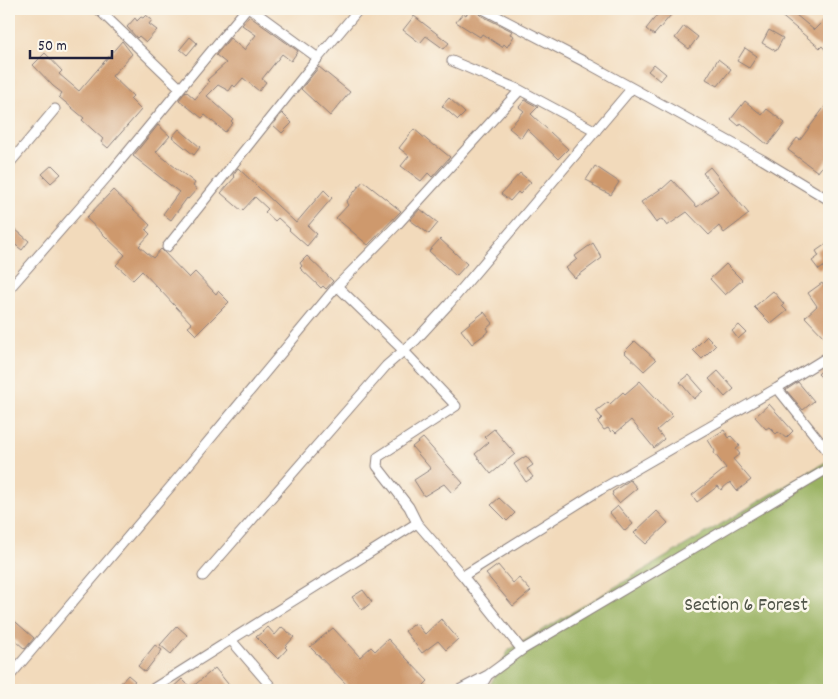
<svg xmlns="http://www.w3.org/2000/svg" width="838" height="699" font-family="Dekko,sans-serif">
  <rect width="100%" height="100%" fill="#fbf7ec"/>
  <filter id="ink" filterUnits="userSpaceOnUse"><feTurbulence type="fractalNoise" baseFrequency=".02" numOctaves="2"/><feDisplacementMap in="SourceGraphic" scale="10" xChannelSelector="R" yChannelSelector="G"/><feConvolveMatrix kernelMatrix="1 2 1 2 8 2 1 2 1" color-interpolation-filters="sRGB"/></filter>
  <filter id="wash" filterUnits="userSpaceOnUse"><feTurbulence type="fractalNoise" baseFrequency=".0096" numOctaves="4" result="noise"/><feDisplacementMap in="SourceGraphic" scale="20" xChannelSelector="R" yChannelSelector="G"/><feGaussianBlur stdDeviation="1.12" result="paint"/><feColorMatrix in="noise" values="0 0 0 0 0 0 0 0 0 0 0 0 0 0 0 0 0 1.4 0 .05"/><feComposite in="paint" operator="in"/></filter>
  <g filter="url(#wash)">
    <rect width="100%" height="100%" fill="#f2dabb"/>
    <path fill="#9ab262" stroke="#5e6a4e" d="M829,460V690H487L509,650Z"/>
    <g id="blocks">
      <path fill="#ce996d" d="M470,9H474L480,15L512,31L510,34L514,36L507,47L504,44L502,47L482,34L480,37L456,22L463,13L466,15Z
        M649,9H676L654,35L646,29L657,15Z
        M773,9H789L814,30L825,19L829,23V54L822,46L820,48Z
        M146,15L152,20L149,24L157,30L146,42L139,36L137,38L127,27L135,18L137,21L141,17L143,18Z
        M249,16L298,51L291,61L282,54L262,79L266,82L259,91L243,78L235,87L233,85L229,91L218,85L207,96L233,119L231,121L233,123L225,132L205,115L202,118L179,100L186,91L195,99L209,82L207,80L226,63L216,55L230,38L244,50L256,35L242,25Z
        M414,16L449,43L444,49L426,36L420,43L403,30Z
        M684,26L698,37L689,49L675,38Z
        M769,30L783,38L776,51L762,43Z
        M190,37L197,43L187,55L180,49Z
        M122,41L132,54L112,76L133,96L130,99L141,110L108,148L101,142L103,139L82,120L84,118L59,97L62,93L53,86L33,65L45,53L62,71L59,74L79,91Z
        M745,48L757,56L749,68L737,61Z
        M718,59L731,69L718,86L706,79Z
        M654,64L666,74L660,81L648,71Z
        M319,67L350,92L330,116L301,89Z
        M449,98L465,113L458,120L442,106Z
        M525,100L538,107L531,114L568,149L558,159L527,129L521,138L509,128L524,111L519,107Z
        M745,101L762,115L767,109L785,123L768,145L741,123L739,126L731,119Z
        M829,101V157L818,172L788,150L797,138L800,140Z
        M282,113L292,123L282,133L273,125Z
        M158,125L170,136L156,152L195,183L193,186L197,189L188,199L187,198L171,220L163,214L179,192L133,156Z
        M179,129L200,147L194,155L172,137Z
        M414,129L434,146L435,145L450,157L432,177L428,173L421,181L401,166L409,156L399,148Z
        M52,165L61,174L51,183L42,174Z
        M595,166L619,182L611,195L593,186L594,184L586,180Z
        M710,167L749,214L724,233L719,226L709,235L687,212L667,226L662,219L656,223L641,202L662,188V189L672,180L697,207L718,191L703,173Z
        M238,168L296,223L324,190L332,198L308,226L317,234L307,246L289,230L290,229L278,218L275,221L265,212L268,209L255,197L242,211L221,193L235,177L233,175Z
        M520,173L531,182L520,194L518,192L510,201L501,194Z
        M363,181L401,211L368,245L336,218L348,205L346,202Z
        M113,190L150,225L146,230L150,234L139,246L153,258L161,249L189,278L195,272L216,294L218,291L229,302L196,335L188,327L192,324L142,271L133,280L116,265L125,255L86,218Z
        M420,209L438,223L429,234L410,220Z
        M9,224L29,241L22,250L9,240Z
        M440,239L467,264L456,276L429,251Z
        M829,242V263L819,270L812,261L819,256L816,251Z
        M593,243L602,258L575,278L566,268L577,259L575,256Z
        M307,256L333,281L326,289L323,286L321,288L300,268L302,266L300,263Z
        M726,264L742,280L725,295L710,279Z
        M822,283L829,294V334L825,338L805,317L817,306L808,293Z
        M773,291L784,304L782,306L787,311L771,324L754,307Z
        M484,312L493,323L487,328L489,331L472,344L461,330Z
        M739,325L746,332L738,339L732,331Z
        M707,336L716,345L702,359L693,350Z
        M635,341L656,360L644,371L624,352Z
        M829,364V385L818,374Z
        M718,371L734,389L725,397L709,379Z
        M689,375L703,391L694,399L680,382Z
        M640,381L673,416L657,430L664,439L654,448L631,420L616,433L613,430L611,432L608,428L604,430L598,422L602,418L596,411L608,402L610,404L623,392L625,394Z
        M798,382L814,401L803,410L786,390Z
        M769,404L793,431L786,438L778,432L776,434L769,427L766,429L755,417Z
        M494,429L515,454L491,474L475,454L489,442L484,437Z
        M724,430L729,438L731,436L740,446L736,449L740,454L733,459L751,480L737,491L730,482L721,490L718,486L697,502L692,495L726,468L714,453L715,451L708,440Z
        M423,438L463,483L452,493L444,484L424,496L414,480L431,469L412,447Z
        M526,456L533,465L527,469L533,477L526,482L514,464Z
        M630,480L637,488L619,503L612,495L613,493L612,492Z
        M499,498L515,513L507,521L491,505Z
        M618,506L633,524L625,531L610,513Z
        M657,511L668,523L646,544L634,533Z
        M498,565L513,583L519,578L531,591L513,606L486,574Z
        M363,590L372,602L362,610L352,597Z
        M9,616L34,638L25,649L9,635Z
        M441,619L458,639L446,650L438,641L422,653L405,631L416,623L425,634Z
        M177,626L187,635L171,654L160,645Z
        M268,627L275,635L282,627L294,637L285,647L287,649L278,659L256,637Z
        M333,628L360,657L371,647L375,651L388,639L428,681L419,690H398L394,686L389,690H352L310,647Z
        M155,645L162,650L145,672L138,666Z
        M215,668L233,690H170L182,679L191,688Z
        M128,675L135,681L125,690L119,685Z"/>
    </g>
  </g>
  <g filter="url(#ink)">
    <use href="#blocks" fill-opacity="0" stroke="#8a7e7b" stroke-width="1"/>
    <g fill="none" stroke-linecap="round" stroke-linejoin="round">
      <g stroke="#8a7e7b" stroke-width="11">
        <path id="minor" d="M98,9L180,88
          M251,9L318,58
          M483,9L585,62L763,160L829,200
          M452,61L520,90
          M9,164L55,109
          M167,247L318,58L359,9
          M337,286L403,350L456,406L378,457L377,466L409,507L417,523L463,576L522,650L488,675L459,690
          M9,289L107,177L246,9
          M777,388L829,453
          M203,576L386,366L416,340L449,304L632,88
          M463,576L600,490L777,388L829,356
          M231,640L274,690
          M522,650L829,468
          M9,677L172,485L337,286L397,225L520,90L596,131
          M151,690L417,523
          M479,690L488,675"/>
      </g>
      <use href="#minor" stroke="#fff" stroke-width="9"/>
    </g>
  </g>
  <g text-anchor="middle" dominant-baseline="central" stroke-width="5" stroke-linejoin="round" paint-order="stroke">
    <g font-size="20" fill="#52564b" stroke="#fbf7ec">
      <text x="746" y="606">Section 6 Forest</text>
    </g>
  </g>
  <rect width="838" height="699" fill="none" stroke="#fbf7ec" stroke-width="30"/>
  <path d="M30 50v8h82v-8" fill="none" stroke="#22223b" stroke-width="2.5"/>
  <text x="38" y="50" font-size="15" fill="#22223b" stroke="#fbf7ec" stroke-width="4" paint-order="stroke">50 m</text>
</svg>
